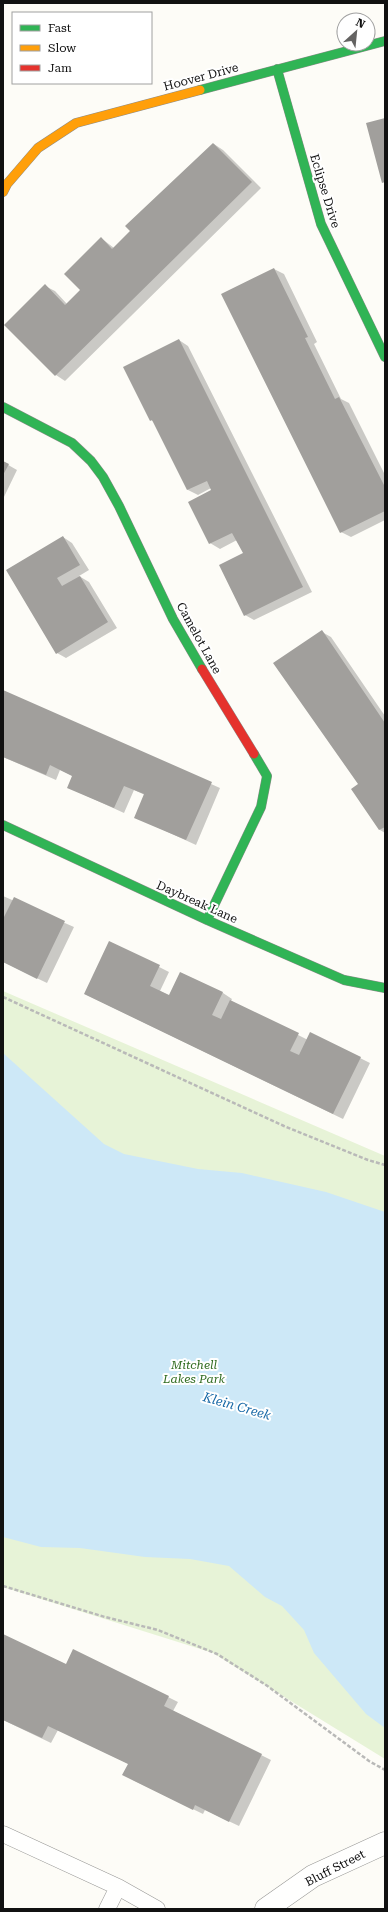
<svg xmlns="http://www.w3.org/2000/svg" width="388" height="1912" font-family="'Roboto Serif',serif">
  <rect width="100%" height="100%" fill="#fdfcf7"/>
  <path fill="#e7f3d7" d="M3,991L385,1156V1759L213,1653L3,1587Z"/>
  <path fill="#cde8f7" d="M3,1053L104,1144L124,1154L198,1169L242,1173L326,1192L385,1212V1728L366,1714L314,1653L304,1630L282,1606L265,1597L229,1566L190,1559L145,1557L80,1548L41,1547L3,1537Z"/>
  <path fill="#0003" d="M214,144L223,150L261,188L65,381L56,375L45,286L55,291L67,304L82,290L101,238L114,248Z
    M274,269L284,274L317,342L314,344L341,399L349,403L385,475V520L351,537L341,532Z
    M179,340L188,346L312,592L254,620L245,615L244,554L237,540L220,549L210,543L211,488L198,495L188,490L154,422L151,420Z
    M3,462L17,470L3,499Z
    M63,537L72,543L89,570L79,576L89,582L117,628L66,658L57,653L7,570Z
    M322,632L331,637L385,716V833L380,830L352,789L359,785Z
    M3,691L220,788L196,845L135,817L145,795L134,790L124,813L78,792L73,776L60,770L56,780L3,757Z
    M3,896L74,927L47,983L3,962Z
    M110,942L169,972L160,991L170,996L181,973L223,993L232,999L231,1001L308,1040L360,1058L370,1063L343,1119L85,994Z
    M3,1635L67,1665L168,1697L178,1702L173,1711L271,1760L239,1826L205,1810L203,1814L133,1780L129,1764L58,1730L51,1743L3,1720Z"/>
  <path fill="#a19f9c" d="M385,118V182L382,183L366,123Z
    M213,143L252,182L55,376L4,325L45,284L65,305L80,290L64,274L101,237L112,249L130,231L125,226Z
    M274,268L308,337L305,338L335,399L339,397L385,487V511L340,533L221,294Z
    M179,339L303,587L244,616L219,565L243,553L232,533L209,544L188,502L211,490L207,481L187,490L152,420L150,421L123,367Z
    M3,461L9,464L3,475Z
    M63,536L80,565L57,578L62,586L80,576L108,622L56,654L6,570Z
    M322,630L385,723V827L379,830L351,789L358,784L273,663Z
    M3,690L212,782L186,840L134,818L144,794L124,786L114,808L67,788L72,776L50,765L46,775L3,757Z
    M14,897L65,921L37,979L3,962V919Z
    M109,941L160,965L150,986L169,995L180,972L223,992L212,1015L221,1019L230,1000L299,1033L290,1051L299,1055L310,1032L361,1057L333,1114L84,994Z
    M3,1634L66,1664L73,1649L169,1696L164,1706L262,1754L229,1822L195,1805L193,1810L122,1775L128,1764L48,1726L42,1738L3,1720Z"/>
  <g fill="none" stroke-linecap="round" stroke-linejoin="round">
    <g stroke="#979795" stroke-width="17">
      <path id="lane" d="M3,1834L118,1887L157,1909
        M107,1909L118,1887"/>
    </g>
    <g stroke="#979795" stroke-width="23">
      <path id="street" d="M266,1909L313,1876L385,1843"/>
    </g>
    <g stroke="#8e8d8b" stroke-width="10">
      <path id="fast" d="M277,69L321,224L385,357
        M200,90L385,41
        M3,407L72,443L91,461L103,477L119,506L173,619L202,669
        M3,825L207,920L344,980L385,988
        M207,920L261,807L267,776L254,754"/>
    </g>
    <g stroke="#8e8d8b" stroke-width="10">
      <path id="slow" d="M3,192L7,184L38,148L76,123L200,90"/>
    </g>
    <g stroke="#8e8d8b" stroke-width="10">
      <path id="jam" d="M202,669L254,754"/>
    </g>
    <path stroke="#b9b9b8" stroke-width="2.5" stroke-dasharray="4 2" stroke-linecap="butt" d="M3,997L284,1126L368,1160L385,1165
      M3,1586L105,1617L158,1630L217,1654L266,1685L369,1761L385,1770"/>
    <use href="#lane" stroke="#fffffe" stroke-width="16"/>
    <use href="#street" stroke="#fffffe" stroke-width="22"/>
    <use href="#fast" stroke="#30b455" stroke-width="9"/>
    <use href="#slow" stroke="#ff9f0a" stroke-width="9"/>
    <use href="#jam" stroke="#e5322d" stroke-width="9"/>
  </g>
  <g text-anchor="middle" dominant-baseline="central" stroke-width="4" stroke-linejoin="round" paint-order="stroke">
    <g font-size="12" fill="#111" stroke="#fff">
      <text transform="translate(201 77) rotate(-15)">Hoover Drive</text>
      <text transform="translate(325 191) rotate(73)">Eclipse Drive</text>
      <text transform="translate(199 638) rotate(61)">Camelot Lane</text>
      <text transform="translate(197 902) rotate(24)">Daybreak Lane</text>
      <text transform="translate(335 1868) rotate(-27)">Bluff Street</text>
    </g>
    <g font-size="12" font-style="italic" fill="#2f6b1f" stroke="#fff">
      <text x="194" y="1365">Mitchell<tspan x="194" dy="14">Lakes Park</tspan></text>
    </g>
    <g font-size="13" font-style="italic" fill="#1768a6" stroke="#fff">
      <text transform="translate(237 1406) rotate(16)">Klein Creek</text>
    </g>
  </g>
  <rect width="388" height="1912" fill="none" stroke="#111111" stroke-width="8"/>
  <rect x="12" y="12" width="140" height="72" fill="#ffffff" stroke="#a0a0a0"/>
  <rect x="20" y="25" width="20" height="6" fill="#30b455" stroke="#a0a0a0"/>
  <text x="48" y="32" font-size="12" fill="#111111">Fast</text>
  <rect x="20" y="45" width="20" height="6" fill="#ff9f0a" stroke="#a0a0a0"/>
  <text x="48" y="52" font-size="12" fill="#111111">Slow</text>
  <rect x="20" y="65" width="20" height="6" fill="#e5322d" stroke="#a0a0a0"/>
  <text x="48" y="72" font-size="12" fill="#111111">Jam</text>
  <g transform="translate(356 32) rotate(27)"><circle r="19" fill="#ffffff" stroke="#a0a0a0"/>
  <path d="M0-3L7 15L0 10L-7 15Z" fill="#646362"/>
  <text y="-6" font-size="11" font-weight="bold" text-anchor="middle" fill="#111111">N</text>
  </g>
</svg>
